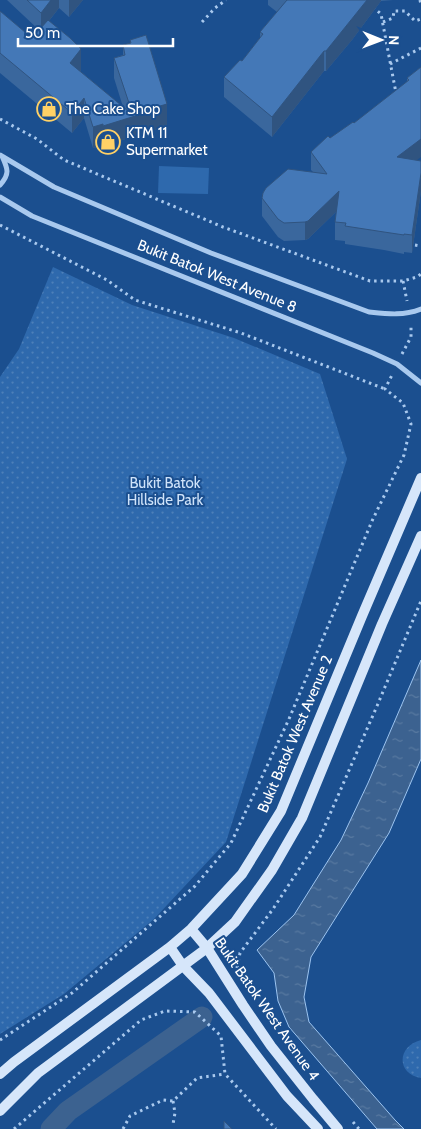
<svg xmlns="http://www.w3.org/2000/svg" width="421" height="1129" font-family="Cabin,sans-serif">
  <defs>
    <pattern id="grass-dots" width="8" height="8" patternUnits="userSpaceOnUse" patternTransform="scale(1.25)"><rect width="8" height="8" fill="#2e69ad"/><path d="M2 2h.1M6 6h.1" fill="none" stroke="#4d80b9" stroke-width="1.8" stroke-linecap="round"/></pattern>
    <pattern id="water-ripples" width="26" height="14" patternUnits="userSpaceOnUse" patternTransform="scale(1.25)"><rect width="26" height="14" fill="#3c6290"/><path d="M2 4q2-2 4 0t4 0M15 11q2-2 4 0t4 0" fill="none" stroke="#597aa1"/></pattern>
  </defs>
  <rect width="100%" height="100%" fill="#1b4f8f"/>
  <path fill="url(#grass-dots)" d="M53,267L132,305L234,338L320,374L347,459L226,842L154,919L64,994L0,1034V377L19,349Z
    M421,1040V1078C396,1074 397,1046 421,1040Z"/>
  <path fill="#2e69ad" d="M159,166L209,168L208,194L158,193Z"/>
  <path fill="url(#water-ripples)" stroke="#9cc4f0" d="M421,660V759L389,833L311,957L304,997L309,1022L395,1120L404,1129H377L289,1027L278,1001L274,973L257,950L294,915L341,840L368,783Z"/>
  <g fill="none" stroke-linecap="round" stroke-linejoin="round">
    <path stroke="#3c6290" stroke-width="21" d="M51,1129L68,1111L202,1017"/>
    <path stroke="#a9c9ee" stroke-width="3" stroke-dasharray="2.5 4" stroke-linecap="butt" d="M420,0L421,5
      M373,7L381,14L396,93
      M202,22L215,8L226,0
      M383,22L393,18L394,11H405L415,21L421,19
      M390,64L421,48
      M0,119L37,139L64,160L223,227L370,281H403L417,277L421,274
      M0,225L107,280L135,300L241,333L385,389
      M415,245L421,246
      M403,281L407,301
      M402,354L411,337V324
      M237,968L240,953L273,909L320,837L377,706L421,601
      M0,1040L72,993L195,886L231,843L289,719L372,521L404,455L411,424L403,403L385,389L392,375
      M173,1101L175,1113L173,1124
      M353,1122L359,1129
      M14,1129L141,1020L165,1011L195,1012L221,1036L225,1074L276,1129
      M123,1129L130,1116L163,1100L173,1101L197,1078L225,1074"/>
    <path stroke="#a9c9ee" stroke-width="5" d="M0,155L54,187L211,253L369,312C388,314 403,316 421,309
      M0,185C10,174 8,169 2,156
      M0,197L32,216L373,353L397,364L421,383"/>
    <path stroke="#d6e6fa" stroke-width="10" d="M191,929L207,948L243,1005L271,1046L313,1099L338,1129
      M170,947L183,966L209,993L287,1096L318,1129
      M0,1074L14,1062L170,947L191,929L242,874L281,811L362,616L421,478
      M0,1111L38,1073L207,948L235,922L272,870L302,818L382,624L421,536"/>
  </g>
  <path fill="#3a679d" d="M7,0H83L69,17L59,8L49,21L81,70L80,71L123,107L114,78V58L123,55V45L130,43V40L167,125L161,126V128L103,146V145L93,148L84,118L72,133L0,73V11L32,38L39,30Z
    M268,0H393L381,1L352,40L326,71H324L272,137L224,97V77L242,61L260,38V32L277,12L268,5Z
    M421,67L416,160L421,161V191L412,253L404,252V254L384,250L345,244V241L335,240V222L337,211L308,239L305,240L284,241L278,237L262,216V198L313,172L311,170V152L330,138L354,123L407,82V78Z"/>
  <path fill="#305480" d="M51,0H59V8L41,31V13Z
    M69,0H83L69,17Z
    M367,0H381V1L352,40L326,71V51Z
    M81,49V70L70,83V63Z
    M324,51V71L272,137V117Z
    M84,98V118L72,133V113Z
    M167,104V125L161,126V128L103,146V126Z
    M103,124V145L93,148V127Z
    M421,139V157L397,175V157Z
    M421,173V191L412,253V235Z
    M339,191V209L308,239L305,240V222Z"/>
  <path fill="#4478b7" stroke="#305480" d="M27,0H51L41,13Z
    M287,0H367L326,51H324L272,117L224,77L240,60L242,61L263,34L260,32Z
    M0,11L32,38L48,20L70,38L81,49L70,63L133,115L114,58L125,55L123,45L131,43L130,40L146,35L167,104L160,106L161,108L103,126V124L93,127L84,98L72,113L0,53Z
    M421,67V139L397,157L421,161V173L412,235L404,234V235L384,232L345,226L346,223L335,222L339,191L308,221L305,222L284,223L278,219L262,198L263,193L266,188L288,169L327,174L311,152L328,136L330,138L353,122L354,123L409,80L407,78Z
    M224,1121L232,1129H224Z"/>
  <defs>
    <g id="shop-ring" transform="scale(1.25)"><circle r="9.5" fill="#1b4f8f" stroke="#ffd166" stroke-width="1.5"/><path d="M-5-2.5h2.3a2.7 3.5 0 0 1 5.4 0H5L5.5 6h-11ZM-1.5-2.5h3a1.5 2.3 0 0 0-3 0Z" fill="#ffd166"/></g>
  </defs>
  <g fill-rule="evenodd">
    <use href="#shop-ring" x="49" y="109"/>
    <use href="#shop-ring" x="108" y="142"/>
  </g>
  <g text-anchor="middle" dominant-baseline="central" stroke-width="4" stroke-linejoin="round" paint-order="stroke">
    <g font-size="15" fill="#fff" stroke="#1b4f8f" text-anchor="start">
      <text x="66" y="109">The Cake Shop</text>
      <text x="126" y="133">KTM 11<tspan x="126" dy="17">Supermarket</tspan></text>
    </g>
    <g font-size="15" fill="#fff" stroke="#1b4f8f">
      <text transform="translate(217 276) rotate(22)">Bukit Batok West Avenue 8</text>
      <text transform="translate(295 734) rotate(-67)">Bukit Batok West Avenue 2</text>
      <text transform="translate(267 1009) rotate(55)">Bukit Batok West Avenue 4</text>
    </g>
    <g font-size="15" fill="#cfe3fa" stroke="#1b4f8f">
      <text x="165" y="483">Bukit Batok<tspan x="165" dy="17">Hillside Park</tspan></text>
    </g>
  </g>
  <g transform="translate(381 40) rotate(91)" stroke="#1b4f8f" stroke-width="4" paint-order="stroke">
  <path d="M0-4L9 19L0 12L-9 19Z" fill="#ffffff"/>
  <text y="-8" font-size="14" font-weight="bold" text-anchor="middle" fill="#ffffff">N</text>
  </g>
  <path d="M18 38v8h155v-8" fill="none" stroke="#ffffff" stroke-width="2.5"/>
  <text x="25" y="38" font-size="15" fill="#ffffff" stroke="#1b4f8f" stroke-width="4" paint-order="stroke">50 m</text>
</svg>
